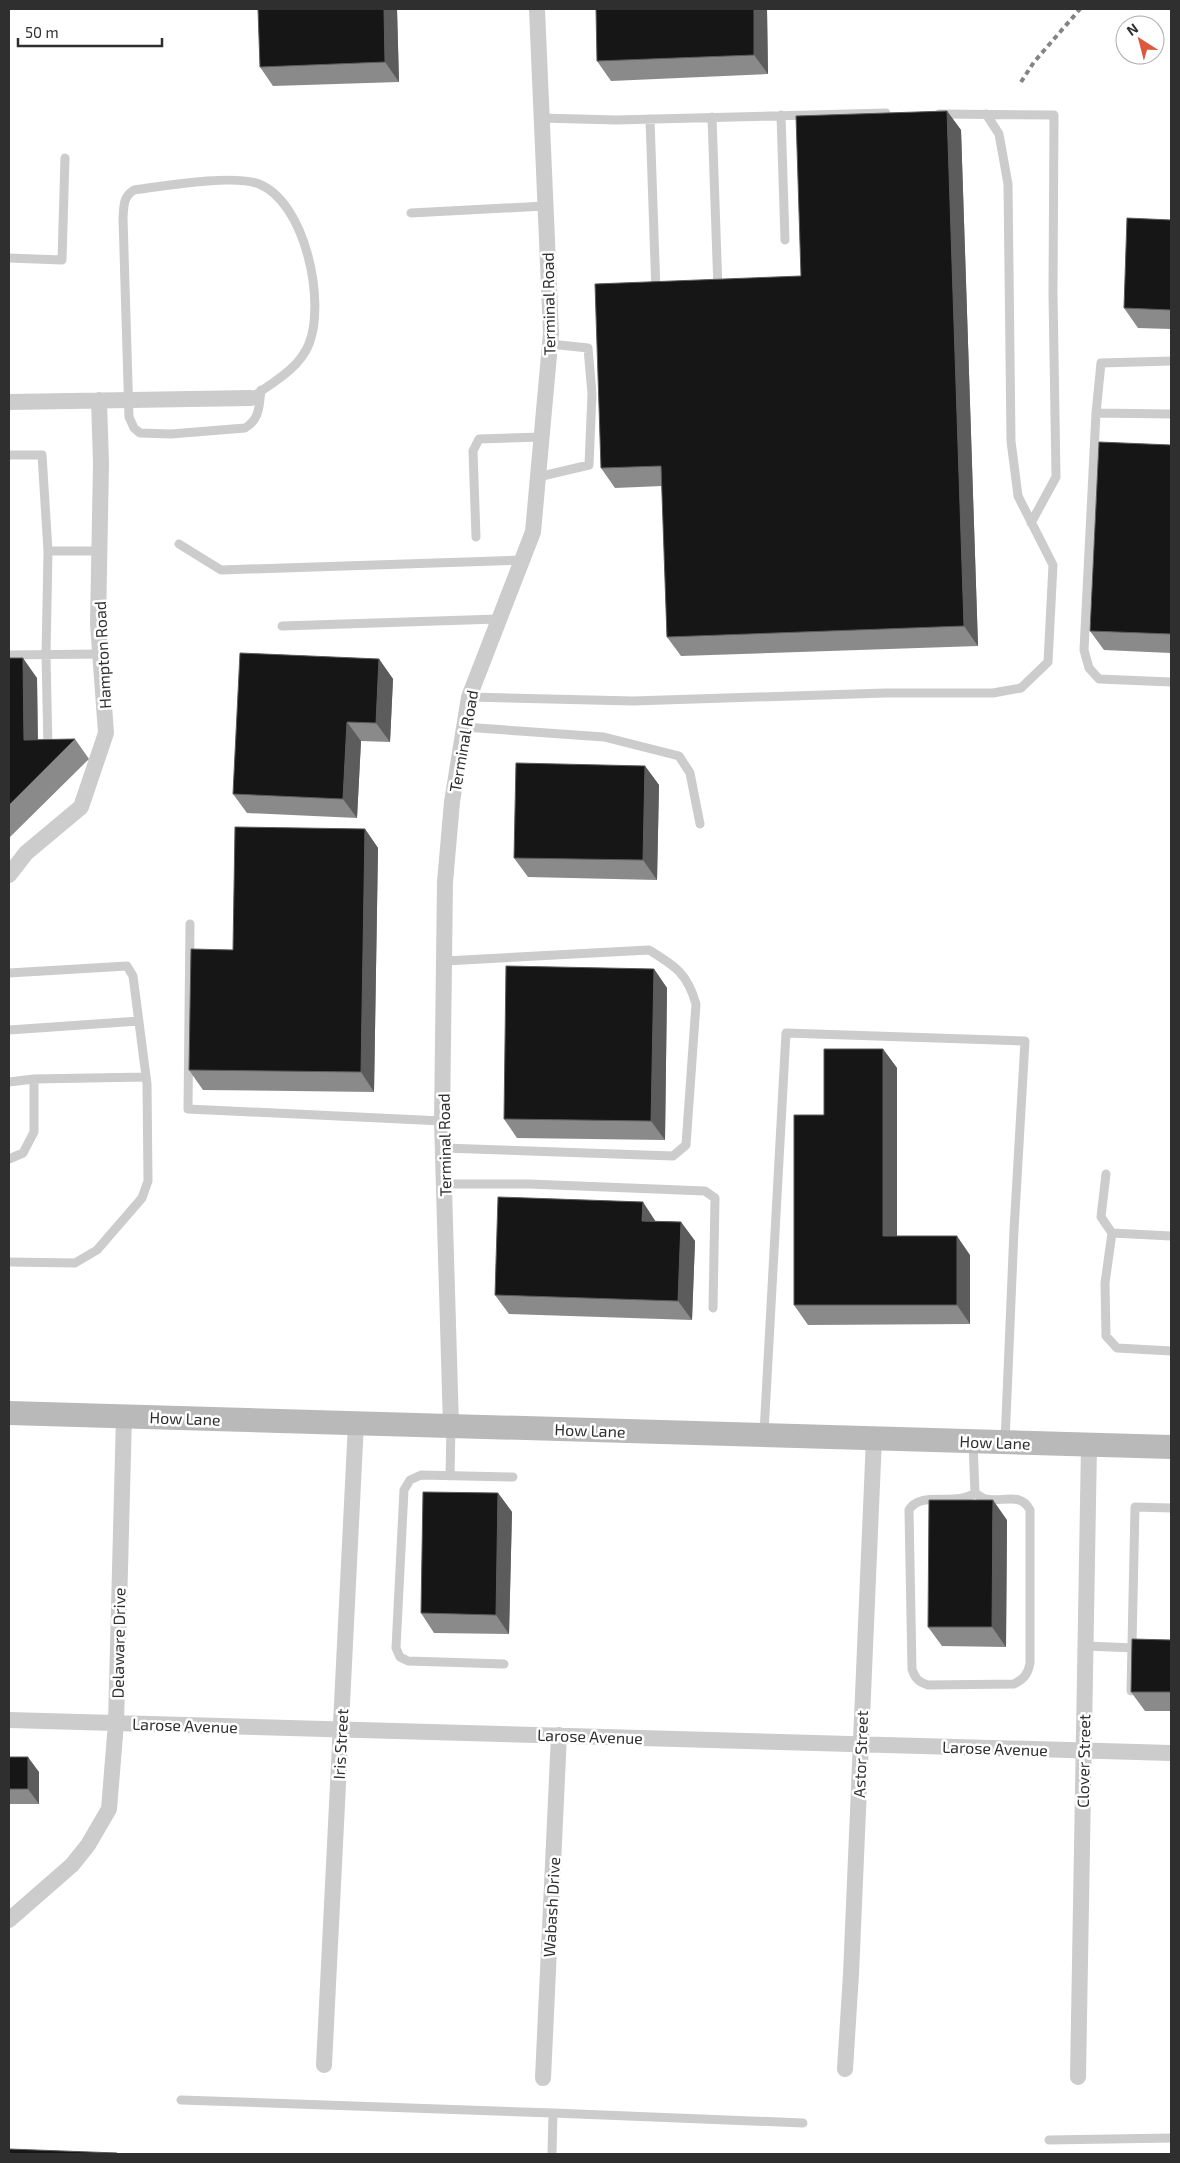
<svg xmlns="http://www.w3.org/2000/svg" width="1180" height="2163" font-family="'Exo 2',sans-serif">
  <rect width="100%" height="100%" fill="#fff"/>
  <g fill="none" stroke-linecap="round" stroke-linejoin="round">
    <path stroke="#ccc" stroke-width="9" d="M939,114L1054,115L1053,294L1056,477L1031,523
      M781,115L785,240
      M712,117L718,289
      M541,118L616,120L886,113
      M650,119L656,292
      M411,213L545,206
      M9,258L62,260L65,158
      M251,398C272,383 299,369 309,344C326,301 305,202 259,184C233,174 164,186 134,190C123,197 124,205 123,218L129,417L134,428L140,433L171,434L245,428C260,419 259,406 261,390
      M1096,413L1101,363L1171,361
      M1171,414L1096,413L1084,650L1089,668L1099,679L1171,682
      M9,455H42L48,551H99
      M538,477L589,465L592,394L588,348L550,344
      M476,537L473,451L479,439L542,437
      M179,544L221,570L522,560
      M48,551L46,655L48,750
      M282,626L498,619
      M9,655L100,654
      M469,697L633,701L885,693H993L1021,688L1048,662L1053,565L1018,496L1011,441L1008,184L999,134L986,114
      M464,727L604,737L679,756L690,773L700,824
      M190,924L188,1109L442,1121
      M9,973L127,966L133,976L147,1084L148,1181L142,1198L97,1250L75,1263L9,1262
      M9,1030L139,1021
      M34,1079L146,1077
      M9,1082L34,1079V1132L23,1153L9,1159
      M443,1148L673,1156L686,1145L696,1004C687,973 675,966 649,950L445,961
      M1106,1174L1101,1217L1112,1233
      M444,1184H529L705,1191L715,1198L713,1308
      M1171,1236L1112,1233L1105,1283L1106,1336L1117,1348L1171,1351
      M764,1433L786,1033L1025,1041L1014,1230L1005,1442
      M973,1442L975,1493
      M450,1476L451,1426
      M975,1493C978,1495 982,1498 985,1499C1002,1503 1020,1491 1030,1510V1663C1028,1674 1024,1679 1014,1684L928,1685C918,1682 915,1678 912,1669L909,1510C920,1490 955,1507 975,1493Z
      M1086,1646L1135,1648
      M504,1664L408,1661L400,1657L396,1648L404,1490L410,1480L421,1475L513,1477
      M1131,1691L1135,1507L1171,1508
      M181,2100L553,2113
      M1049,2140L1171,2138
      M552,2154L553,2113L803,2123"/>
    <path stroke="#ccc" stroke-width="16" d="M9,402L251,398
      M9,875L26,853L81,807L106,733L98,624L101,464L99,400
      M451,1426L442,1121L445,882L452,802L469,697L533,532L551,333L537,9
      M9,1720L1171,1753
      M9,1920L72,1865L88,1845L109,1809L116,1723L124,1416
      M324,2065L356,1423
      M845,2069L851,1974L874,1438
      M1078,2077L1089,1445
      M543,2078L559,1735"/>
    <path stroke="#b9b9b9" stroke-width="24" d="M9,1413L1171,1447"/>
    <path stroke="#848484" stroke-width="4" stroke-dasharray="5 4" stroke-linecap="butt" d="M1021,82L1034,62L1080,9"/>
  </g>
  <path fill="#8a8a8a" d="M397,9L399,82L273,86L260,67Z
    M767,9L768,74L611,81L597,61Z
    M947,111L961,130L978,646L681,656L667,637L662,486L615,488L601,468L801,276Z
    M1171,220V329L1138,328L1124,308Z
    M1171,445V653L1104,650L1090,631Z
    M9,658L37,678L38,740L75,739L89,759L9,838Z
    M379,659L393,679L390,742L361,741L357,818L247,813L233,794Z
    M645,766L659,785L657,880L528,877L514,858Z
    M365,829L378,848L374,1092L203,1090L189,1070Z
    M654,969L667,988L665,1140L517,1138L504,1119Z
    M883,1049L897,1068V1236L970,1255V1324L808,1325L794,1305L824,1115Z
    M656,1221L681,1222L695,1241L692,1320L509,1314L495,1295Z
    M498,1493L512,1512L509,1634L434,1633L421,1613Z
    M1007,1520L1006,1647L942,1646L928,1627Z
    M1171,1640V1711H1145L1131,1692Z
    M9,1757L39,1772V1804H9Z"/>
  <path fill="#5c5c5c" d="M384,9H397L399,82L385,62Z
    M754,9H767L768,74L754,55Z
    M947,111L961,130L978,646L964,626Z
    M23,658L37,678L38,760L24,740Z
    M379,659L393,679L390,742L376,723Z
    M347,722L361,741L357,818L343,799Z
    M645,766L659,785L657,880L643,860Z
    M365,829L378,848L374,1092L361,1072Z
    M654,969L667,988L665,1140L651,1121Z
    M883,1049L897,1068V1255L883,1236Z
    M643,1202L656,1222L642,1221Z
    M681,1222L695,1241L692,1320L678,1301Z
    M957,1236L970,1255V1324L957,1305Z
    M498,1493L512,1512L509,1634L496,1615Z
    M993,1500L1007,1520L1006,1647L992,1627Z
    M28,1757L39,1772V1804L28,1789Z"/>
  <path fill="#161616" stroke="#5c5c5c" d="M258,9H384L385,62L260,67Z
    M596,9H754V55L597,61Z
    M947,111L964,626L667,637L661,466L601,468L595,284L801,276L796,116Z
    M1127,218L1171,220V310L1124,308Z
    M1099,442L1171,445V634L1090,631Z
    M240,653L379,659L376,723L347,722L343,799L233,794Z
    M9,658H23L24,740L75,739L9,805Z
    M516,763L645,766L643,860L514,858Z
    M235,827L365,829L361,1072L189,1070L191,949L233,950Z
    M506,966L654,969L651,1121L504,1119Z
    M824,1049H883V1236H957V1305H794V1115H824Z
    M498,1197L643,1202L642,1221L681,1222L678,1301L495,1295Z
    M423,1492L498,1493L496,1615L421,1613Z
    M929,1500H993L992,1627H928Z
    M1132,1639L1171,1640V1692H1131Z
    M9,1757H28V1789H9Z
    M9,2149L117,2153V2154H9Z"/>
  <g text-anchor="middle" dominant-baseline="central" stroke-width="5" stroke-linejoin="round" paint-order="stroke">
    <g font-size="16" fill="#2f2f2f" stroke="#fff">
      <text transform="translate(548 304) rotate(-91)">Terminal Road</text>
      <text transform="translate(102 655) rotate(-93)">Hampton Road</text>
      <text transform="translate(463 741) rotate(-80)">Terminal Road</text>
      <text transform="translate(444 1145) rotate(-91)">Terminal Road</text>
      <text transform="translate(185 1418) rotate(2)">How Lane</text>
      <text transform="translate(590 1430) rotate(2)">How Lane</text>
      <text transform="translate(995 1442) rotate(2)">How Lane</text>
      <text transform="translate(118 1643) rotate(-89)">Delaware Drive</text>
      <text transform="translate(185 1725) rotate(2)">Larose Avenue</text>
      <text transform="translate(590 1736) rotate(2)">Larose Avenue</text>
      <text transform="translate(340 1744) rotate(-87)">Iris Street</text>
      <text transform="translate(995 1748) rotate(2)">Larose Avenue</text>
      <text transform="translate(860 1754) rotate(-88)">Astor Street</text>
      <text transform="translate(1083 1761) rotate(-89)">Clover Street</text>
      <text transform="translate(551 1907) rotate(-87)">Wabash Drive</text>
    </g>
  </g>
  <rect width="1180" height="2163" fill="none" stroke="#2f2f2f" stroke-width="20"/>
  <g transform="translate(1140 40) rotate(324)"><circle r="24" fill="#ffffff" stroke="#acacac"/>
  <path d="M0-4L9 19L0 12L-9 19Z" fill="#db583d"/>
  <text y="-8" font-size="14" font-weight="bold" text-anchor="middle" fill="#2f2f2f">N</text>
  </g>
  <path d="M18 38v8h144v-8" fill="none" stroke="#2f2f2f" stroke-width="2.5"/>
  <text x="25" y="38" font-size="15" fill="#2f2f2f" stroke="#ffffff" stroke-width="4" paint-order="stroke">50 m</text>
</svg>
